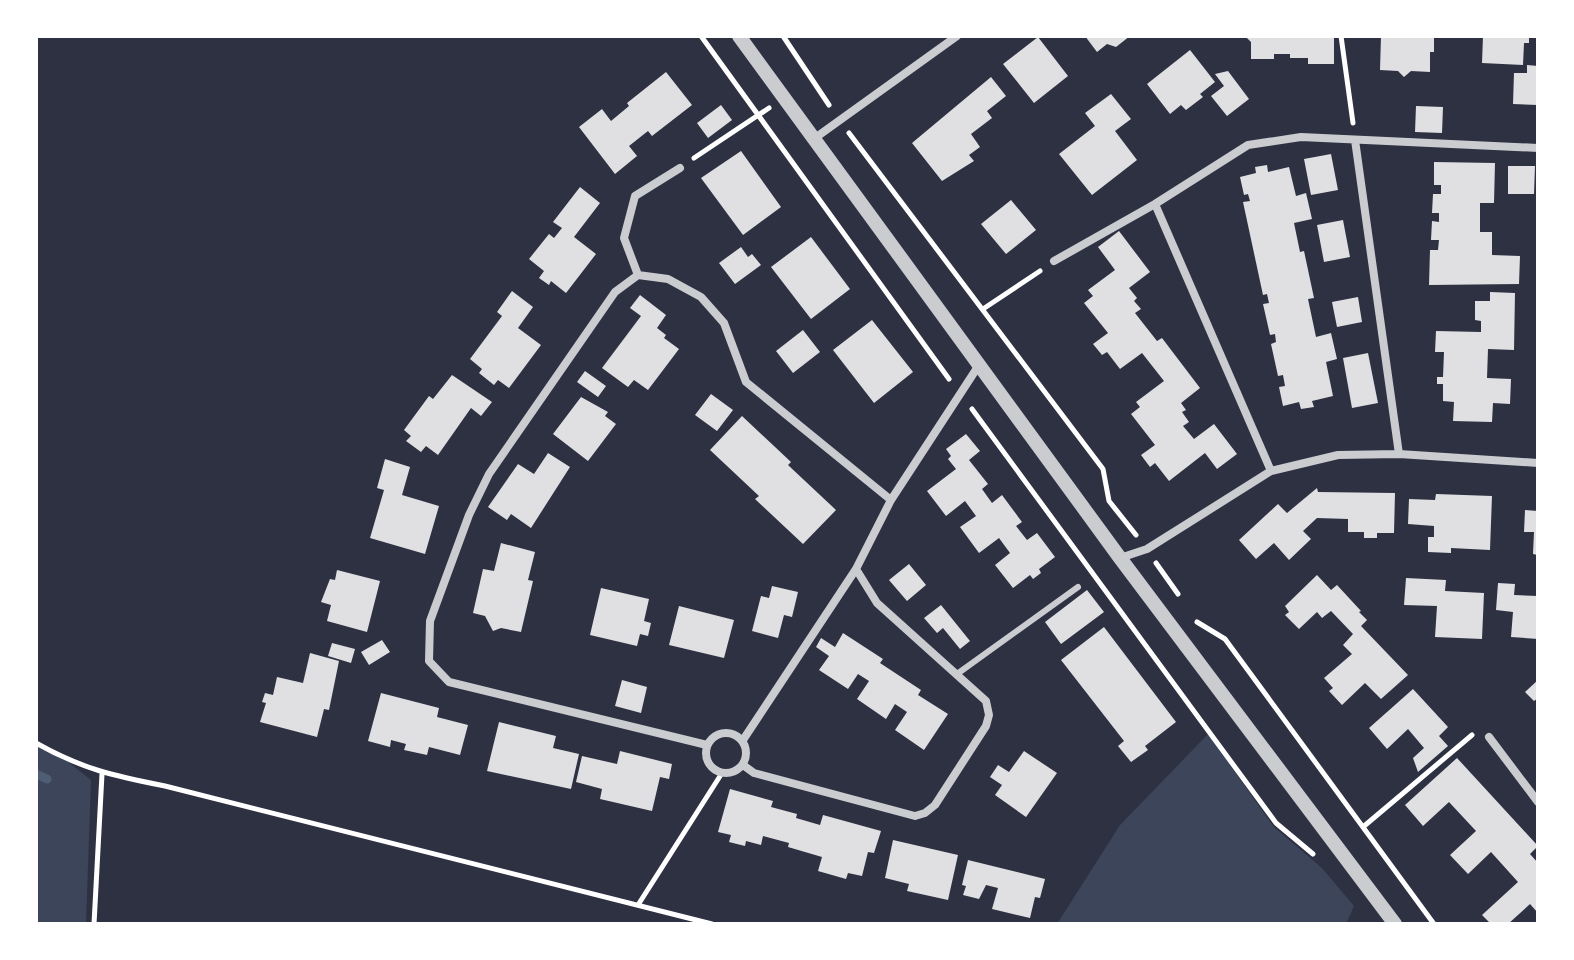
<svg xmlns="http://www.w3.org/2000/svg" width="1574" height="960" font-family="Poppins,sans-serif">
  <rect width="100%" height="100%" fill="#2d3142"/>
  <path fill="#3c4559" d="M1208,734L1274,827L1322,868L1354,906L1346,924H1057L1120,825Z
    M36,743L62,757L91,780L86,924H36Z"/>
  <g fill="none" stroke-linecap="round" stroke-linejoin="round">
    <path stroke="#4f5d75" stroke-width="9" d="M36,774L47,779"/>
  </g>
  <path fill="#e0e0e3" d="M1085,36H1130L1116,47L1107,44L1097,52Z
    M1245,36L1334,38V64H1308V58H1290V54H1274V59H1251V42Z
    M1381,36H1434V52H1430V72L1411,71L1404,77L1398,71L1380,70Z
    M1483,36H1529V43H1524L1523,65L1482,63Z
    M1038,37L1068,76L1034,103L1003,64Z
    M1190,50L1215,82L1200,94L1203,97L1186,110L1181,105L1170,114L1147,84Z
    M1527,65L1538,66V105L1513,104L1514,73H1527Z
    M1228,71L1249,99L1227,116L1211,96L1224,86L1215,74Z
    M666,72L692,105L652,136L648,131L629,146L637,156L615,174L579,127L602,109L611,121L629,106L627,103Z
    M991,77L1006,96L987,111L992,118L971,134L980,147L969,155L974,161L942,181L912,143Z
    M1111,94L1131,119L1115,131L1137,160L1092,195L1059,154L1095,126L1085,113Z
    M721,105L732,120L708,138L697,123Z
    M1416,106L1443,107L1442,133L1415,132Z
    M741,151L781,207L743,235L701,178Z
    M1331,154L1338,190L1311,195L1304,159Z
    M1434,162L1495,163L1494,203H1480V232H1492V255L1520,256L1519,284L1429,285L1430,250H1438L1439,240H1431L1432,221L1439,222V213H1432L1433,194H1441V185H1434Z
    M1267,165L1268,172L1289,167L1296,196L1306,193L1312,219L1294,223L1300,252L1304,251L1314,298L1308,299L1316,337L1331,333L1337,359L1326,362L1333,396L1312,401L1314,407L1301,409L1299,402L1283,406L1279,387L1285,386L1283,375L1278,376L1271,344L1276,342L1275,334L1270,335L1263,304L1269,303L1267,294L1263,295L1243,202L1250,201L1248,194L1244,195L1240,177L1256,173L1255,167Z
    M1508,166H1535L1534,194H1508Z
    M580,187L600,203L574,237L596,254L566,293L551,281L549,285L539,278L544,271L529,259L549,234L554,238L562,228L553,222Z
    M1011,200L1036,230L1006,254L981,224Z
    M1343,220L1350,257L1324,262L1317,225Z
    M1119,231L1150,272L1129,288L1137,298L1134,301L1141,309L1135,313L1157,341L1162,338L1200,388L1181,403L1186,410L1182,412L1189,422L1183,426L1194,439L1214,424L1237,454L1217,469L1205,453L1169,481L1155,463L1150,467L1141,455L1155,445L1131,414L1140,407L1136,402L1164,381L1142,353L1120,369L1107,352L1102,355L1093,344L1108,333L1084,303L1093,296L1088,290L1115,270L1098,247Z
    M811,237L850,289L811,319L771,267Z
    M741,247L748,257L752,254L761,265L735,284L719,263Z
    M512,291L533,307L518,328L541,345L509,388L498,380L494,385L479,373L482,369L470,359L502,316L497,312Z
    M1490,292L1515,293L1514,350L1488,349L1487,378L1511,379L1510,404L1493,403L1492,422L1453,421L1454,402L1443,401V384H1437V377H1443L1444,352H1435L1436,331L1481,332V321L1475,320V301H1490Z
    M640,295L666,315L657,328L666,335L664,338L679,349L648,390L634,380L628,387L602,368L641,316L630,308Z
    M1358,297L1362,322L1337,327L1332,302Z
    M872,320L913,372L874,403L833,350Z
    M803,330L820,352L793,373L776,351Z
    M1368,353L1378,403L1352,408L1343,358Z
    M585,371L606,386L598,397L577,382Z
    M452,375L492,402L481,416L471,408L438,455L426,446L421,452L406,441L411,436L404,430L429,396L433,399Z
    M711,394L733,410L717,431L695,415Z
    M581,397L608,412L605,416L616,424L588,461L553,434Z
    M742,416L791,462L788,465L836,510L803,544L755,499L759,496L710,450Z
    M966,434L980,451L969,460L988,484L982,489L992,503L1002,495L1022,522L1016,526L1027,540L1037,533L1055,557L1039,569L1041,573L1033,579L1030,575L1013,588L995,565L1010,553L999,538L979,553L960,527L976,516L965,501L946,516L927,491L956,469L948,459L951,456L946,449Z
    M548,453L570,467L531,528L511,514L507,520L488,507L518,464L534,474Z
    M385,459L410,467L402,495L439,506L425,554L370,538L384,490L377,488Z
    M1317,488L1318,492L1395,493L1394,533H1377V538H1364V532H1348V519L1317,518L1303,531L1311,539L1289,560L1274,543L1256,559L1239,540L1278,504L1287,513Z
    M1436,494L1492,496L1490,550L1451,548V553L1428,552V537H1434V526L1408,524L1409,499L1435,500Z
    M1525,510L1538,511V555L1533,554L1534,532H1524Z
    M501,543L535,552L528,580L533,581L521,632L501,628L493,631L485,616L473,613L483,569L494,571Z
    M909,564L926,585L907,601L889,580Z
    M337,570L380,581L367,632L327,621L331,605L321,602L330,579L335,580Z
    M1317,575L1331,590L1337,585L1361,611L1359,612L1367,620L1361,626L1408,675L1381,699L1365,683L1342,705L1329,691L1333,688L1324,678L1352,654L1343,645L1353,634L1331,611L1322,618L1317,612L1299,629L1285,615L1289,612L1285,606Z
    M1406,578L1446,580L1445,591L1484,593L1482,639L1435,637L1437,606L1404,605Z
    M1498,583L1515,584L1514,595L1538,596V639L1511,637L1513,612L1496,610Z
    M772,586L798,592L792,617L784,615L778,638L752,631L761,596L769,598Z
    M601,588L649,599L644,621L651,623L648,636L640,634L637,646L590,635Z
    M1087,590L1104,612L1061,644L1045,622Z
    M941,605L970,641L960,649L943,628L937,633L924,618Z
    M679,606L734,620L724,658L669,645Z
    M1104,627L1176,722L1145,746L1148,750L1131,762L1118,746L1124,741L1061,660Z
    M843,633L883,659L880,663L921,690L918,695L948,714L924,750L895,730L907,712L895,704L886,719L857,699L869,681L858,674L848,689L819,670L829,656L816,647L821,638L835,647Z
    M382,640L390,652L369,665L361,652Z
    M332,643L355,649L351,663L328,656Z
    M310,653L339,661L329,710L324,709L317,737L260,722L266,703L262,702L265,693L273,695L277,677L303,683Z
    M622,680L647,687L641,713L615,706Z
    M1538,680V698L1534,701L1525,692Z
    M1413,689L1448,727L1439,736L1448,746L1418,772L1413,758L1424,748L1408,729L1387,749L1369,728Z
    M381,693L439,708L437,717L468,725L460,755L429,747L427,755L404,750L406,744L391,740L390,747L368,741Z
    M499,722L556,736L553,748L579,754L571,789L487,771Z
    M620,751L672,764L669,779L660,777L652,811L600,799L602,789L576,782L582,756L617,764Z
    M1024,751L1057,773L1026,817L995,795L1002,785L990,777L998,765L1009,772Z
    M1457,758L1538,846L1530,854L1538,863V913L1530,904L1508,924H1491L1482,915L1518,882L1491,852L1468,874L1450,855L1476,831L1449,802L1423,826L1405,805Z
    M730,789L773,801L771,807L797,814L796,818L820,825L823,815L881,831L874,853L868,852L862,876L848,873L846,879L818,871L822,857L788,847L789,843L763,836L761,845L746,841L745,846L729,842L731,835L718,832Z
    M893,840L958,855L948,900L907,891L909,884L885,878Z
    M968,860L1045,879L1040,898L1035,897L1030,918L992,909L998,888L986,885L979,899L963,895L966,886L962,885Z"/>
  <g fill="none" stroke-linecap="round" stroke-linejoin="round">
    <path stroke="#fff" stroke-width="5" d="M701,36L949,379
      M783,36L829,105
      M1341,36L1353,123
      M849,133L1103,469L1109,501L1136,535
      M694,158L769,108
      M983,309L1040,271
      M972,409L1276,823L1313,854
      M1156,563L1178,594
      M1197,622L1225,639L1434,924
      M36,743C82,769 114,776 165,786L712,924
      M1363,827L1472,735
      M638,905L722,773
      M94,924L102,774"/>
    <path stroke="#caccd0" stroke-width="6" d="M957,674L1078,587"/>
    <path stroke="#caccd0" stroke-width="8" d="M815,138L957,36
      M1355,140L1399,454
      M1155,204L1271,471
      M1054,261L1155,204L1248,145L1301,137L1538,148
      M638,275L624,238L635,196L680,168
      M1120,558L1147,549L1271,471L1338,455L1399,454L1538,463
      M706 753a20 20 0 1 1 40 0a20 20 0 1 1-40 0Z
      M1489,737L1538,802
      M743,740L856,569L891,500L979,365
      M707,745L449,682L429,661L430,621L469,515L489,474L615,292L638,275L668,279L701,297L724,323L746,382L891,500
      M743,765L754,773L915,816L925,813L935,805L986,726L989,715L986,701L877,603L856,569"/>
    <path stroke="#caccd0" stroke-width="14" d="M739,36L1120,558L1395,924"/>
  </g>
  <rect width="1574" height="960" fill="none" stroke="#ffffff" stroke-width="76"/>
</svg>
